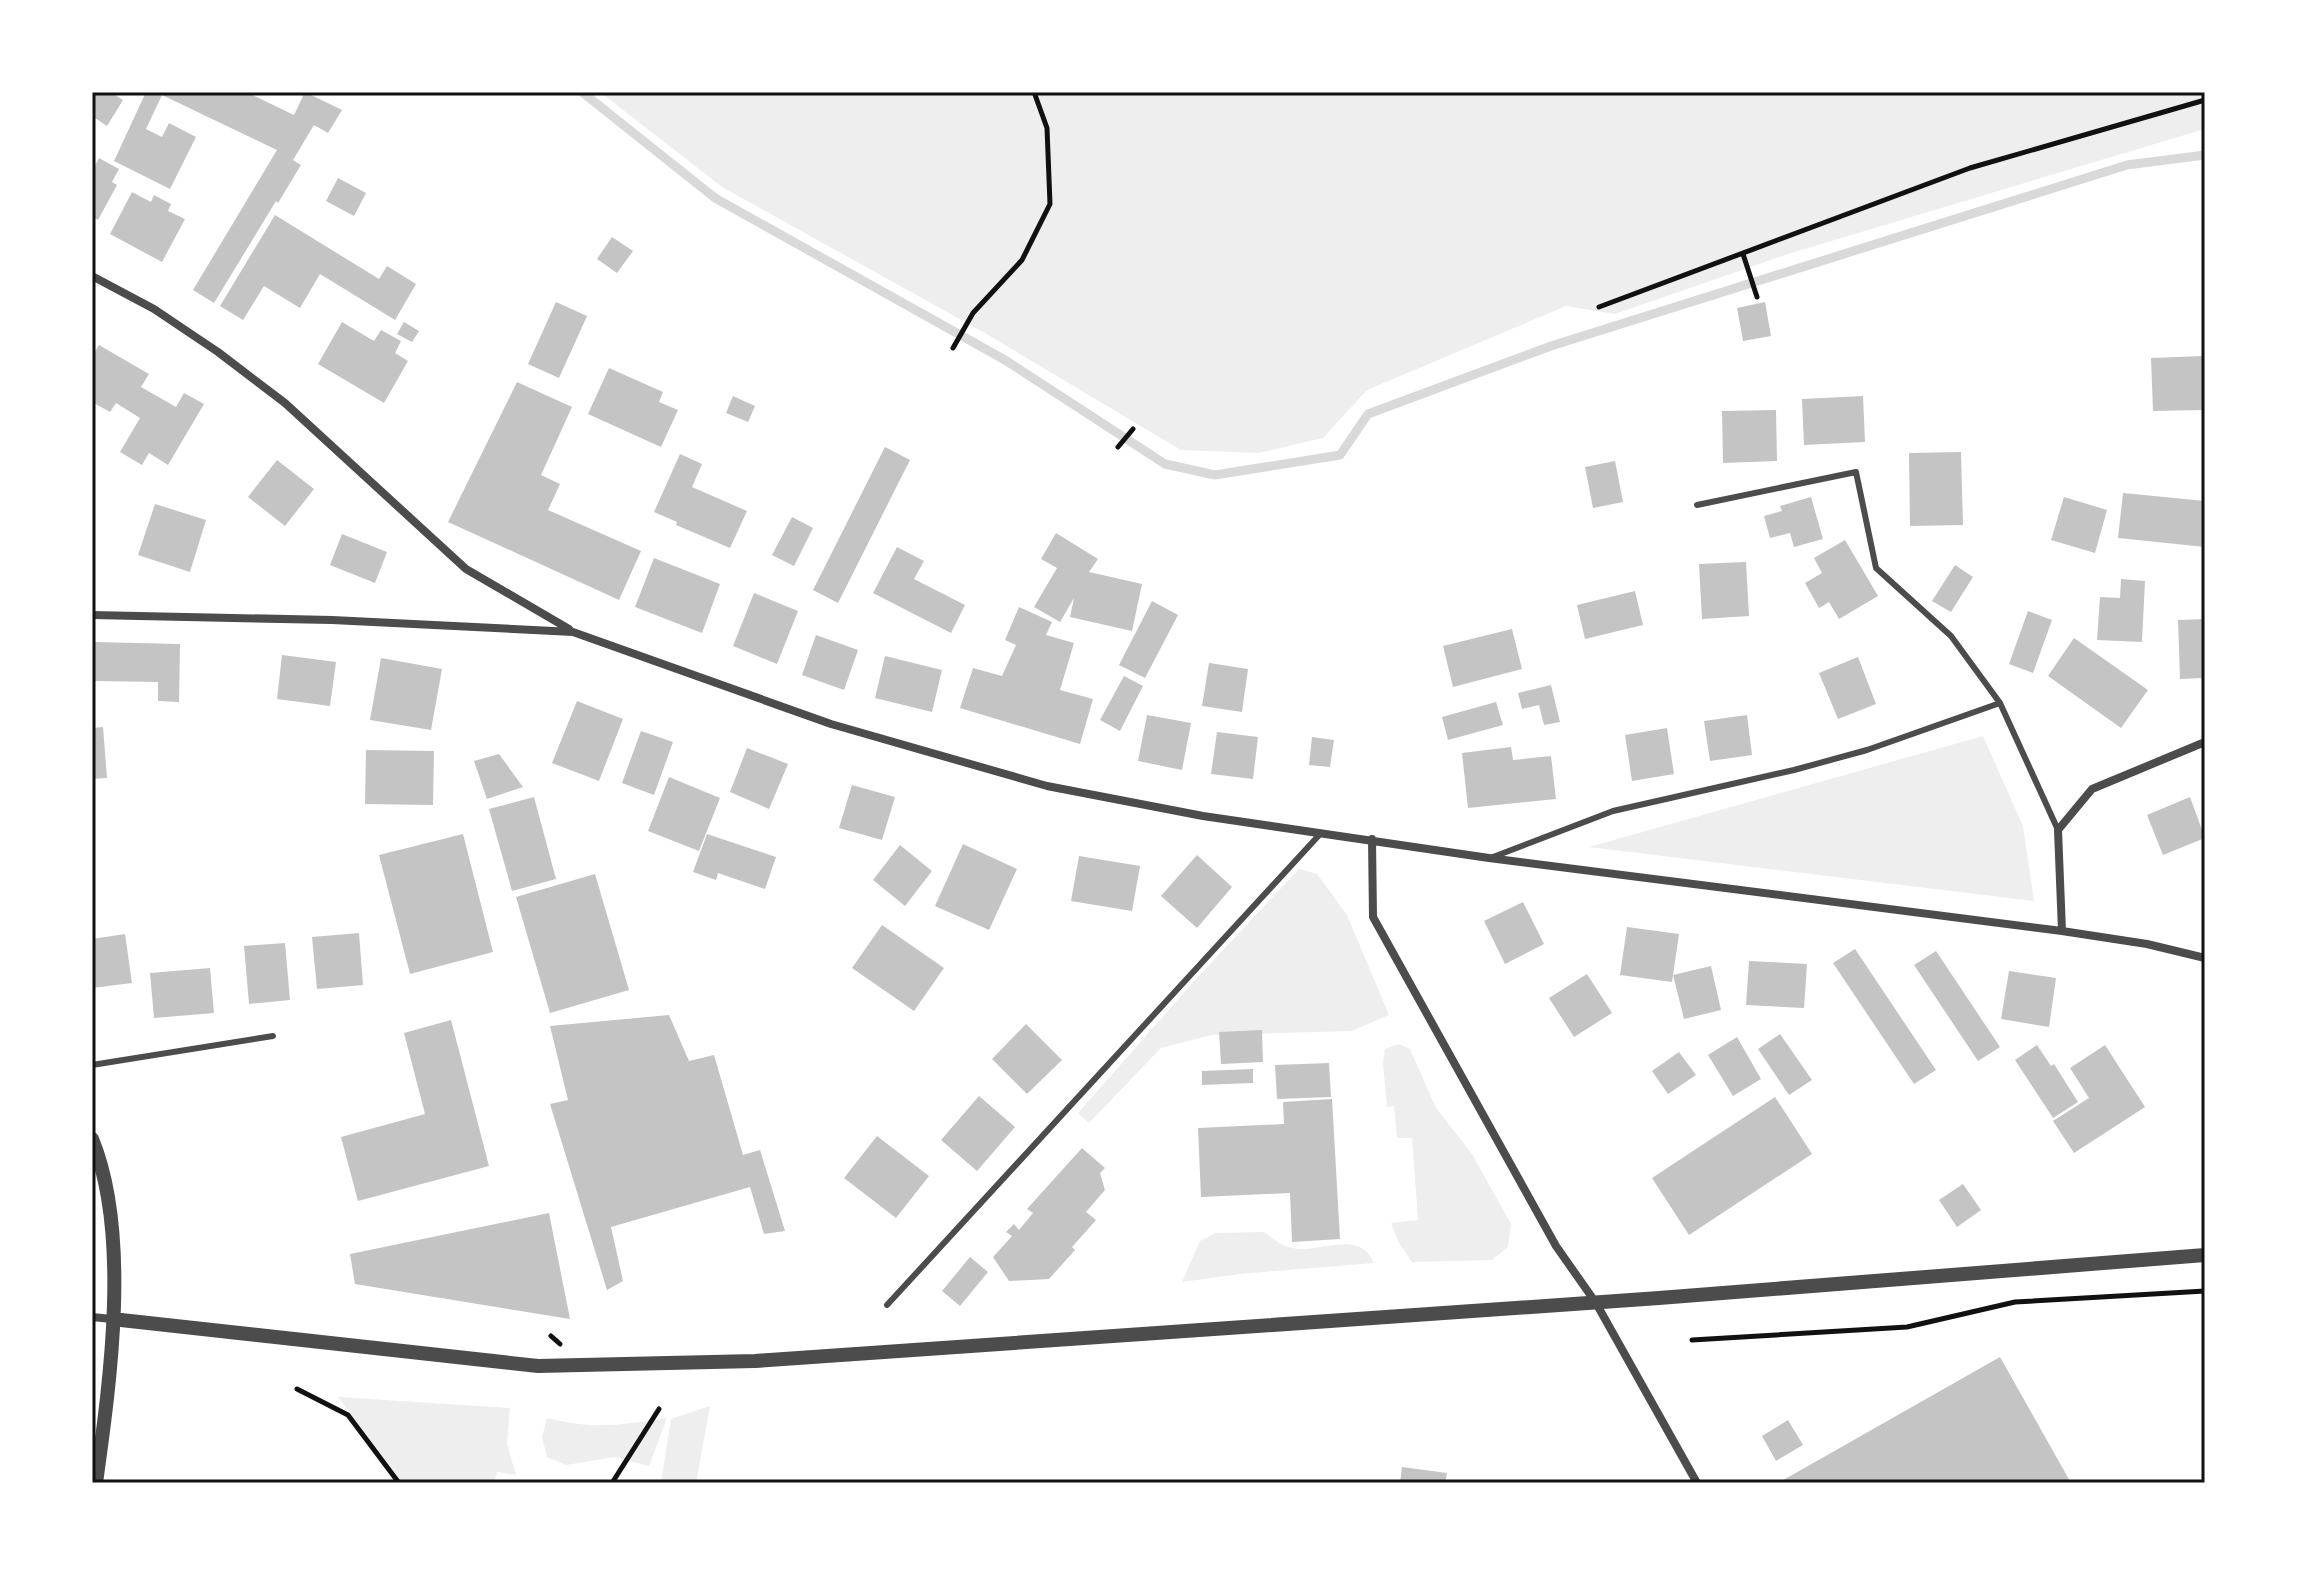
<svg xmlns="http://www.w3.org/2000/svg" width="2297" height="1575" font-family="Poppins,sans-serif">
  <rect width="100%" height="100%" fill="#fff"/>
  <path fill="#eee" d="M600,92H2205V129L1788,254L1615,314L1566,306L1367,390L1323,438L1259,453L1181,450L983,332L722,187Z
    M1983,736L2023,826L2034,901L1589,847Z
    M1299,869L1317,874L1347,915L1389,1015L1352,1031L1212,1035L1161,1048L1089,1123L1078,1113L1197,978Z
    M1399,1044L1410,1049L1436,1108L1472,1154L1511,1224L1508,1247L1492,1260L1412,1262L1399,1243L1391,1223L1418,1220L1412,1138H1397L1394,1106L1387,1107L1383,1063L1385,1049Z
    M1264,1232C1272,1238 1281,1246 1292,1248C1320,1254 1359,1228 1374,1263L1240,1274L1182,1282L1200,1241L1216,1233Z
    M338,1397L510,1408L507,1444L516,1475L497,1472L494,1483H403Z
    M710,1406L696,1483H661L671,1419Z
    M547,1418C593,1430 621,1425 667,1418L649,1466L615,1457L566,1465L547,1457L542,1437Z"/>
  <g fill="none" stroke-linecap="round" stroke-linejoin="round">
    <path stroke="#d9d9d9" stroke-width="9" d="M582,92L715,198L1005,360L1165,464L1215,475L1340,455L1368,414L1551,346L2127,165L2205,155"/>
  </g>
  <path fill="#c4c4c4" d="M92,92H110L123,100L107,126L92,116Z
    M146,92H246L294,115L305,92L342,110L328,133L314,125L293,160L301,165L278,203L276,201L214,303L193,290L277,150L162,95L146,129L162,137L169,123L196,137L170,189L114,161Z
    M99,158L119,169L112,182L117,185L98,220L92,217V171Z
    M338,178L366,193L354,216L326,201Z
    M132,192L151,202L154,195L171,204L168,211L185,219L162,262L110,234Z
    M275,215L379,279L387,266L416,284L395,320L320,274L300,308L264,286L243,320L220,306Z
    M612,237L633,251L617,273L597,259Z
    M556,302L587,316L559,378L528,364Z
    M1765,302L1771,336L1743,341L1737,308Z
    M342,322L374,341L381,330L401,341L395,353L408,361L384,403L318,364Z
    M404,322L419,331L412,342L397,334Z
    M99,345L149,374L141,387L176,407L184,393L204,404L168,465L149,453L142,465L120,452L140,418L116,403L110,412L92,402V357Z
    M2204,356L2205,410L2153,411L2151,358Z
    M609,368L663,392L659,402L678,410L661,447L588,414Z
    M517,382L572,407L541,475L560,484L548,510L641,551L619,600L448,522Z
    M733,396L755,406L748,422L726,413Z
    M1863,396L1865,442L1804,445L1802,399Z
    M1776,410L1777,461L1723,463L1722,411Z
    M885,447L910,460L838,603L813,590Z
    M1961,452L1963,525L1910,526L1909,453Z
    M680,454L702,464L692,487L747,511L730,548L676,525L677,522L654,512Z
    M277,460L314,489L285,526L248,497Z
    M1615,461L1623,502L1593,508L1585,467Z
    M2123,493L2205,501V547L2118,538Z
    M1811,497L1823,539L1794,547L1790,533L1770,538L1764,516L1782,511L1780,506Z
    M2064,497L2107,510L2095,553L2051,540Z
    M155,504L206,520L190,572L138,555Z
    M792,517L813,528L794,566L772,555Z
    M1056,533L1098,559L1089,572L1142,584L1132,631L1070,617L1074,598L1060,622L1034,607L1057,568L1041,559Z
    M342,534L387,552L375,583L330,565Z
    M1845,540L1878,596L1839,619L1829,602L1819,608L1805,583L1822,573L1814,558Z
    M897,547L924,561L914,579L965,605L951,633L873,593Z
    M654,558L720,584L702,633L635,607Z
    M1746,562L1749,616L1702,619L1699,564Z
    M1955,565L1973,577L1951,612L1932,601Z
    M2121,579L2145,581L2142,642L2097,640L2100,597L2120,598Z
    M1635,591L1643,625L1585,639L1577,605Z
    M754,593L798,611L777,664L733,646Z
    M1152,601L1178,615L1145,678L1119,665Z
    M1019,607L1052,622L1046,635L1074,643L1060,690L1093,699L1080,744L960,708L973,668L1002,676L1016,645L1005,640Z
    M2028,611L2052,620L2033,673L2009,664Z
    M2205,619V678L2180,679L2178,620Z
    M1512,629L1522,669L1453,687L1443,646Z
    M816,635L858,650L844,690L802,675Z
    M2074,638L2148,690L2121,728L2048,676Z
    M94,642L180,644L179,702L158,701V682L94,681Z
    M282,655L336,662L330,706L277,699Z
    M885,656L942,670L932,712L875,698Z
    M1858,657L1876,704L1838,719L1819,673Z
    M381,658L442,669L431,730L370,720Z
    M1209,663L1248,669L1242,712L1202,706Z
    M1124,676L1143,686L1120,731L1100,720Z
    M1551,685L1560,722L1544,725L1539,705L1522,709L1518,693Z
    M577,701L623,719L599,781L552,763Z
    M1496,702L1503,725L1448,740L1442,717Z
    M1147,715L1191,723L1182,770L1138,761Z
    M1747,715L1752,755L1710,761L1704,721Z
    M103,727L107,778L92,779V728Z
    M1667,728L1674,774L1632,781L1625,735Z
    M641,731L673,742L654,795L622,783Z
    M1217,732L1258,737L1253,779L1211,774Z
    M1312,737L1334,740L1330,767L1309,765Z
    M1511,747L1513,760L1551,756L1556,799L1468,808L1462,753Z
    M747,748L788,764L769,809L730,792Z
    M366,750L434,751L433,805L365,804Z
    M499,754L523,787L487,799L474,761Z
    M669,777L720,798L699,851L648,831Z
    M852,785L895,797L882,840L839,828Z
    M534,797L556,879L512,891L489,809Z
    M2190,797L2205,838L2163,855L2147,815Z
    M463,834L493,952L410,974L379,855Z
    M707,834L776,857L765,889L718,873L716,880L693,872Z
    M963,844L1017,869L989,930L935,906Z
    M900,845L932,871L905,906L873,880Z
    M1197,855L1232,887L1197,928L1161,896Z
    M1079,856L1140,866L1132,911L1071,901Z
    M595,874L629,990L550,1013L516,897Z
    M1523,902L1544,944L1505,964L1484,921Z
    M882,925L944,968L914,1011L852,968Z
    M1627,927L1679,934L1673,975L1711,966L1721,1010L1684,1019L1673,975L1672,982L1620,975Z
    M359,933L363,985L317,989L312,937Z
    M125,934L132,983L92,988V939Z
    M285,943L290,1000L249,1004L244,946Z
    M1855,949L1936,1070L1914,1084L1833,963Z
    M1936,951L2000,1047L1978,1061L1914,965Z
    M1749,961L1807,964L1804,1008L1746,1005Z
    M210,968L214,1013L154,1018L150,973Z
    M2009,971L2056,978L2049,1027L2001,1019Z
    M1587,974L1612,1013L1574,1037L1549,998Z
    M669,1015L689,1061L714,1055L743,1155L760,1150L785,1231L764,1234L750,1187L611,1227L623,1281L607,1290L550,1104L568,1100L550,1026Z
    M451,1020L489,1166L358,1201L341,1137L425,1114L404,1033Z
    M1026,1024L1062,1060L1027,1094L992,1059Z
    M1262,1030L1263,1062L1221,1064L1219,1032Z
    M1780,1034L1812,1080L1789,1095L1758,1049Z
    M1737,1037L1761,1079L1733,1096L1708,1055Z
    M2037,1045L2051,1066L2054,1064L2078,1102L2053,1118L2015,1060Z
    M2105,1045L2145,1107L2074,1153L2053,1121L2089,1098L2070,1068Z
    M1679,1052L1696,1075L1668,1094L1652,1071Z
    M1329,1063L1331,1097L1277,1099L1275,1065Z
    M1253,1069V1083L1202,1085V1071Z
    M979,1096L1015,1127L977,1171L941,1140Z
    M1775,1097L1812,1154L1689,1235L1652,1178Z
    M1332,1099L1340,1239L1292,1242L1290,1193L1201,1197L1198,1128L1284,1124L1283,1102Z
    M877,1136L929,1176L896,1218L844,1178Z
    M1082,1148L1105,1168L1100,1173L1105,1190L1086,1212L1096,1220L1072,1247L1075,1250L1049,1279L1009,1281L993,1257L1012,1236L1006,1232L1014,1224L1019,1230L1033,1213L1027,1209Z
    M1963,1184L1981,1210L1957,1227L1939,1200Z
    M549,1213L570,1319L355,1284L350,1254Z
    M970,1257L988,1272L960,1306L942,1291Z
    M2000,1357L2071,1483H1778Z
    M1788,1420L1803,1445L1776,1461L1762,1436Z
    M1402,1467L1447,1473L1445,1483H1400Z"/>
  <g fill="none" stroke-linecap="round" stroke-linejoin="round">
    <path stroke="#111" stroke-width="5" d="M1743,254L1757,297
      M1599,307L1970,168L2205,100
      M953,348L973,313L1022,260L1050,204L1047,128L1034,92
      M1118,447L1133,429
      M551,1336L560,1344
      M1692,1340L1907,1327L2015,1302L2205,1291
      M297,1389L348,1415L399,1483
      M612,1483L659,1409"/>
    <path stroke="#4c4c4c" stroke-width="6" d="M1697,505L1856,472L1876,568L1951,636L2000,703
      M1493,857L1613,811L1794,770L1867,750L2000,703L2058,830
      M92,1065L273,1036
      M887,1305L1321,833"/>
    <path stroke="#4c4c4c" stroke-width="8" d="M92,276L154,309L218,352L285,403L466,569L569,629
      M92,615L332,620L573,632L831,724L1047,786L1203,816L1489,858L2062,931L2147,944L2205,958
      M1372,839L1373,917L1556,1246L1596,1303L1697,1483
      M2062,931L2058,830L2092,789L2205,742
      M92,1317L112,1319"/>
    <path stroke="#4c4c4c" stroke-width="14" d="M92,1139C131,1234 110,1382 96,1483
      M112,1319L538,1366L755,1361L1659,1298L2205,1255"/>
  </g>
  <rect width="2297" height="1575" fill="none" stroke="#ffffff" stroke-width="188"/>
  <rect x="94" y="94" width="2109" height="1387" fill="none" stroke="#111" stroke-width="3"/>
</svg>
